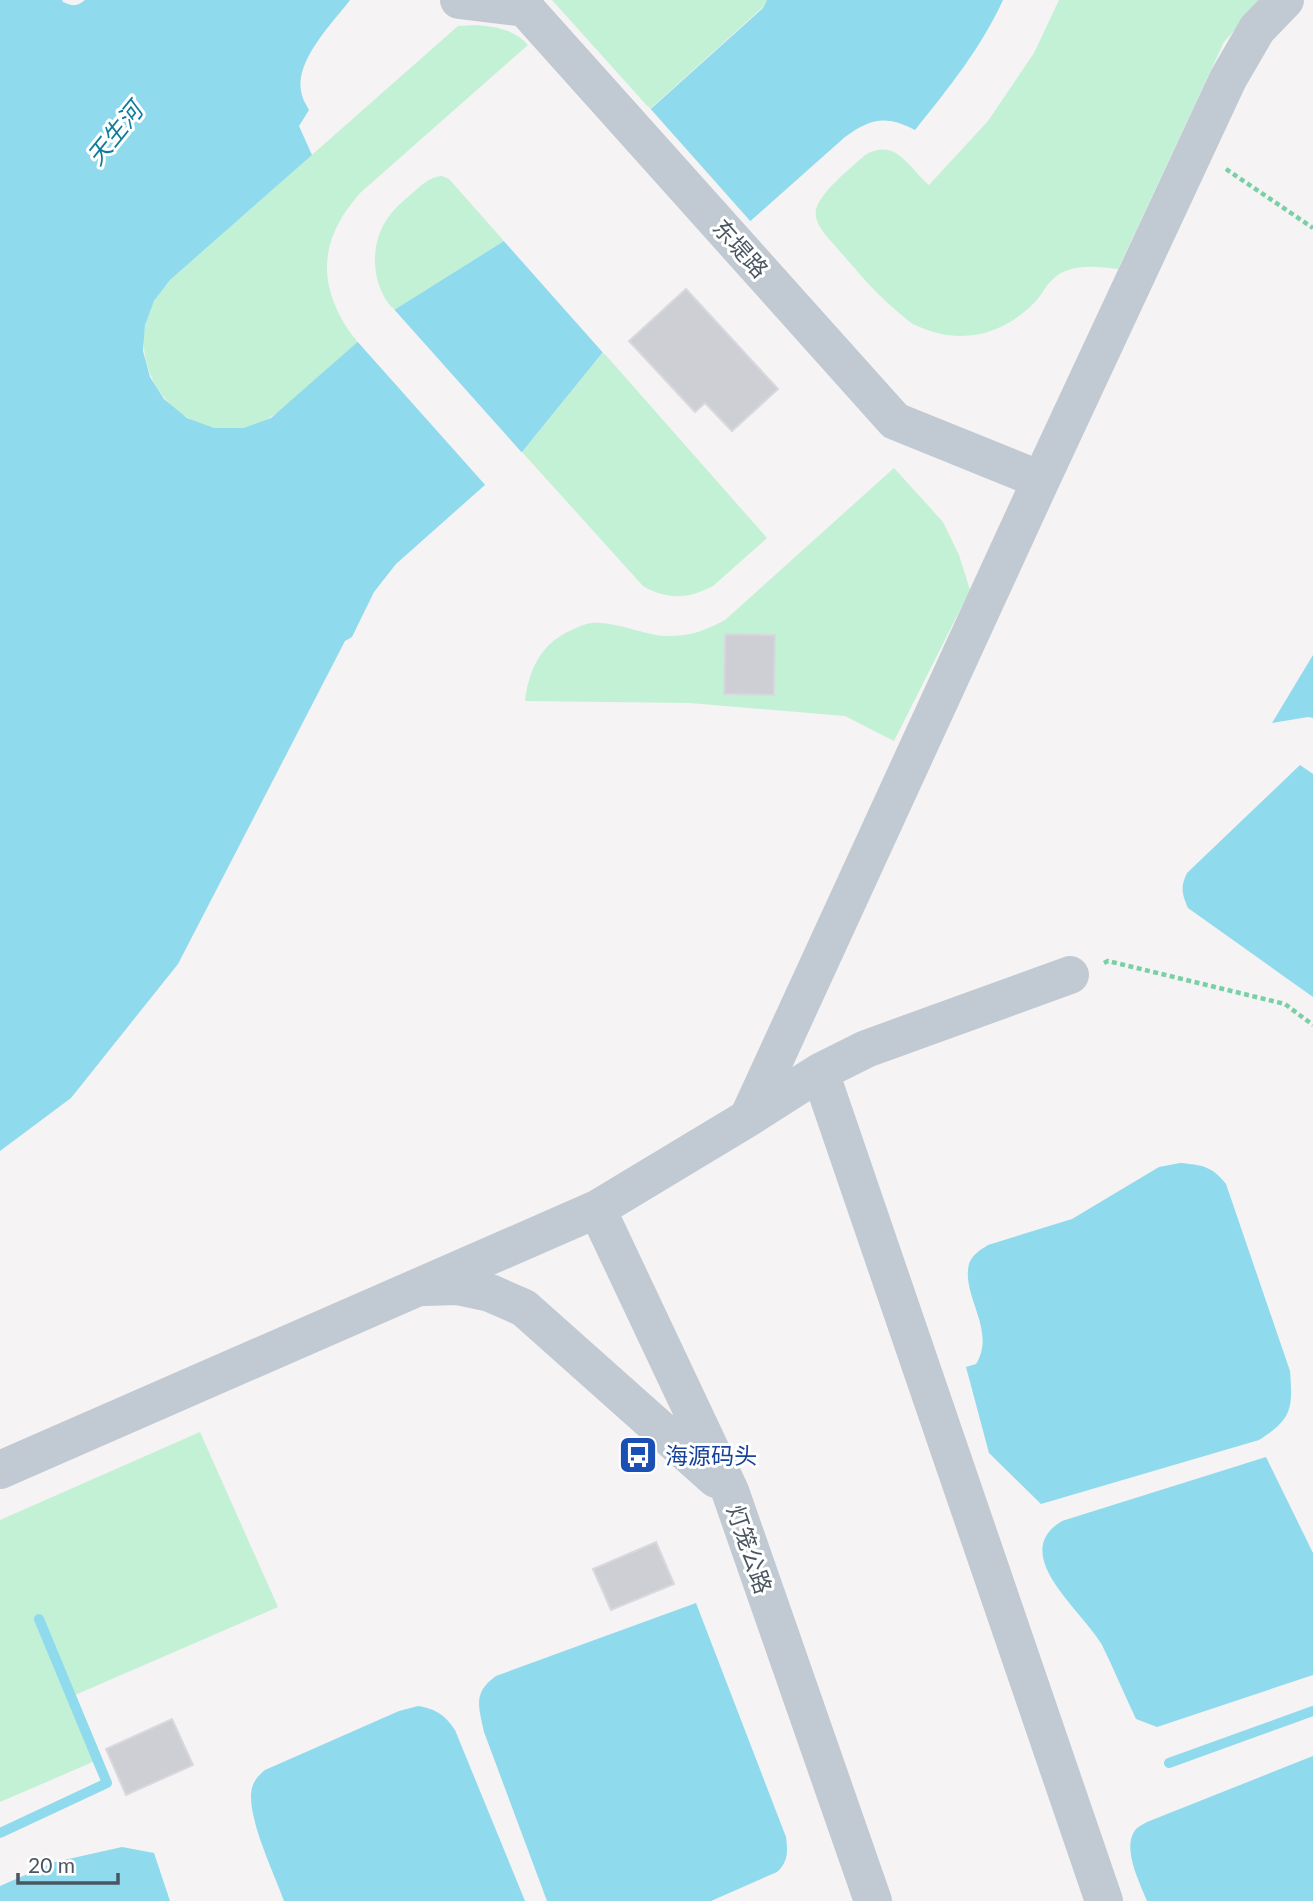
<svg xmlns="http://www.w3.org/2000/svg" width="1313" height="1901" font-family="Lato,'Noto Sans SC',sans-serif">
  <rect width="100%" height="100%" fill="#f5f3f3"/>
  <path fill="#c3f1d5" d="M552,0H767L763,7L650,109Z
    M1059,0H1261L1224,42L1118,269C1096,266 1068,263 1052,280C1044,288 1040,298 1032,305C999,337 958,345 915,325C909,322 903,316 898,312C872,291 851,263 828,238C822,231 814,220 816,210C819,193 852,167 865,155C896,137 908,167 929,185L988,121L1034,53Z
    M476,25C497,27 513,29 528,45L360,193C331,226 317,262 335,305C341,319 348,331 358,342C330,367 280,422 244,428C185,438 135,384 145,326C147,308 159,294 170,280L458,26Z
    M442,176L449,179L504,241L394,310C371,286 369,246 387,219C393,210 402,202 410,195C420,187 428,177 442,176Z
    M603,352L767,538L713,586C689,599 667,600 643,586L522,452Z
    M894,468L943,522L959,555L970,590L894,741L845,716L690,703L525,701C529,668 542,642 574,629C582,625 591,622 600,623C622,624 642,634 664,636C688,637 705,631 725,620Z
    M200,1432L278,1607L75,1695L102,1758L0,1802V1520Z"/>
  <path fill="#90daee" d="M0,0H62L63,2C72,6 77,7 85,0H350C332,24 292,63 302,95C303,100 307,106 309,110L299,126L312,155L170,280L154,301L145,325L143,351L150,377L164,399L187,418L214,428H244L271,418L394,310L504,241L763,8L767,0H1003C981,48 948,89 915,130C886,115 871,118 845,137L603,352L522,452L396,564L374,592L352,637L345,641L178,964L71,1098L0,1151Z
    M1313,655V718L1308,717L1272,723Z
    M1300,765L1313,774V997L1188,908C1182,894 1180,887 1187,873Z
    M1180,1163C1202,1165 1212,1166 1226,1184L1290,1371C1293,1409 1292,1419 1259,1440L1041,1504L989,1453L966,1367L976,1364C997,1330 961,1296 969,1264C972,1255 980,1250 988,1245L1072,1219L1159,1167Z
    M1266,1457L1313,1553V1675L1157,1727L1136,1719C1124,1694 1114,1669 1102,1645C1083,1611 1007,1554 1062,1521Z
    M696,1603L786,1837C788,1852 788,1862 777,1872L711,1901H547L484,1732C479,1707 472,1693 496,1676Z
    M418,1706C436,1709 445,1715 455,1730L525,1901H284C275,1875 245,1814 252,1788C254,1780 259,1775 265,1770L399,1711Z
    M1313,1756V1901H1147C1140,1883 1120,1846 1137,1828C1140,1826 1143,1824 1147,1822Z
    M122,1847L154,1853L170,1901H0V1886L55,1862Z"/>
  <path fill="#f5f3f3" d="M648,106L752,223L605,355L502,239Z
    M392,307L524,455L487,487L356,340Z"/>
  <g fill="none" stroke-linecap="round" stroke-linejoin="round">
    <path stroke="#90daee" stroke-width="10" d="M1169,1763L1313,1711
      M0,1833L107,1783L39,1619"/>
  </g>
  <path fill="#cdcfd5" stroke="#d7d9de" stroke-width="2" d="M686,289L778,389L732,431L705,403L695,412L629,341Z
    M725,634L775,635L774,695L724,694Z
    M656,1542L674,1584L611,1610L593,1569Z
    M172,1719L193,1765L126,1795L106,1749Z"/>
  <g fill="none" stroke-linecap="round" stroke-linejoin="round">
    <path stroke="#7ad0a6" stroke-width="4.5" stroke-dasharray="5 3.5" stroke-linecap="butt" d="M1226,169L1313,228
      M1104,963L1108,961L1285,1004L1313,1025"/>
    <path stroke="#c1cad2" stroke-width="38" d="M459,0L525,8L895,421L1041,480
      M820,1072L1104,1901
      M748,1118L1041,480L1228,79L1257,29L1285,0
      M597,1209L730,1491L873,1901
      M425,1287L457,1286L490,1293L524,1308L716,1479
      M0,1470L597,1209L748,1118L820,1072L866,1049L1070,975"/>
  </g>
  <defs>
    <g id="bus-square" transform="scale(2.0125)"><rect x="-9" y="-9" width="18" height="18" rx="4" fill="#1a4fb4" stroke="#fff"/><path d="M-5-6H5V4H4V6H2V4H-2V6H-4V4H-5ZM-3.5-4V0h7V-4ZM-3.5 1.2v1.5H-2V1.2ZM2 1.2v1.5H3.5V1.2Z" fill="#fff"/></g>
  </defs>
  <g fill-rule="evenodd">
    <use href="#bus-square" x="638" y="1455"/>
  </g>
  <g text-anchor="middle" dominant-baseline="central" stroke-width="6" stroke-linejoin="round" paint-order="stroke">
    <g font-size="23" fill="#4a5661" stroke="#fff">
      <text transform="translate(741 248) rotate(48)">东堤路</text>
      <text transform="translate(750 1549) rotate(71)">灯笼公路</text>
    </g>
    <g font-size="23" fill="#164399" stroke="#fff" text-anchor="start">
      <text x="665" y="1455">海源码头</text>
    </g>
    <g font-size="24" font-style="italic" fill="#0c7c9b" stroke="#fff">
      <text transform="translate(114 133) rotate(-51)">天生河</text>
    </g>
  </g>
  <path d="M18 1873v10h100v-10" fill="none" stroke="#4a5661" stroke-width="3.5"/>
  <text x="28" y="1873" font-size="21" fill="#4a5661" stroke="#ffffff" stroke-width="5" paint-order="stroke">20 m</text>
</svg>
